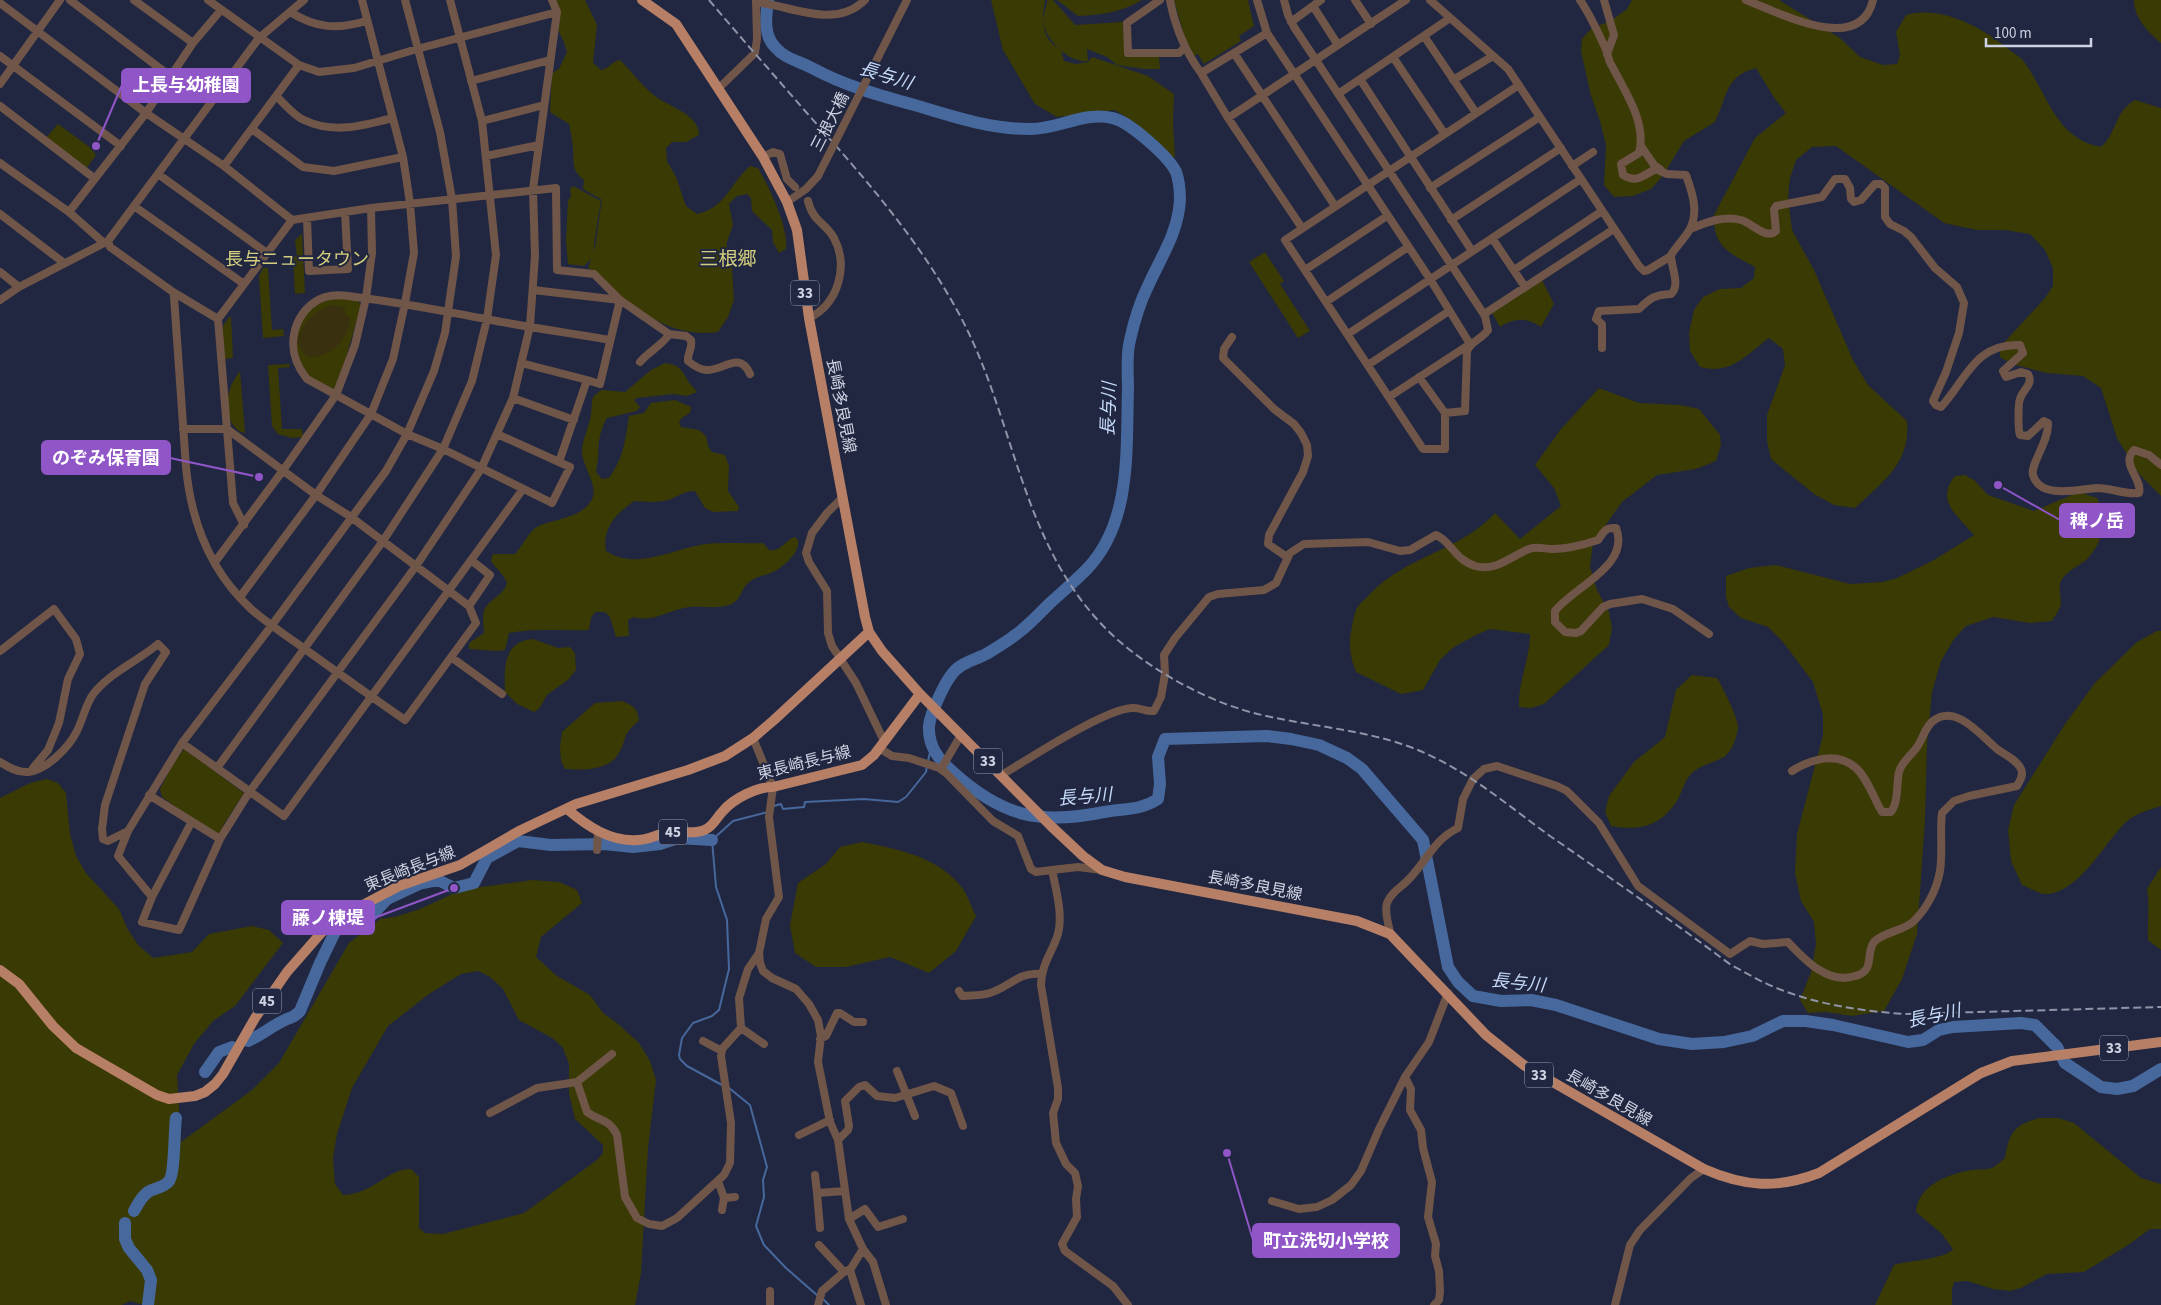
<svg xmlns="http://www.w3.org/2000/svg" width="2161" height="1305" font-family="'Source Sans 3','Noto Sans JP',sans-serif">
  <rect width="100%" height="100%" fill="#212740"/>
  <path fill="#3a3a04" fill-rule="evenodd" d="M554,0H585L597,25L593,63L601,70C610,68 612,61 620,60C631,71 642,86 655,96C669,107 699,114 699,135L686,142H672L666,148L667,161L676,177L686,206L697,214C727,207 730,183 750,166L758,168C769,187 789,227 786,249L779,253L773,242L772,230L752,211L751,198L747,194L737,196L729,204L733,225L727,242L726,258L732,267L734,300L728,317L718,332C683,337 650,321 623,298C611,288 604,275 588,268L591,259L584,266L568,264L566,240L568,201L571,196L570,189L573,186L601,201L594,243V253L602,200L583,189L584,180C571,170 574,162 573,148C572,140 571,132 569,124L550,112L552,73L559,69L567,52L564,42L559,32Z
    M991,0H1045C1042,21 1040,38 1061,50L1064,61L1076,64L1088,62L1092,57L1148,76L1174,94L1173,123L1175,157H1170L1158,142L1134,122L1115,110L1057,117L1035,104L1003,50Z
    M1049,0H1053L1075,25L1123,22L1125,56H1159L1160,69H1144L1117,65L1107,57L1087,49L1088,61C1070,63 1049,43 1044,26C1042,19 1046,8 1047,1Z
    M1057,0H1142C1122,12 1102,15 1078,16Z
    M1174,0H1248L1254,26L1239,36L1241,41L1204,64L1198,54L1194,56L1184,35Z
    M1632,0H1779L1840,38L1860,57L1883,65L1897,64L1900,55L1896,32L1906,15C1941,5 1981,27 2007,48C2013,53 2021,57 2025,63C2048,95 2056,139 2101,147C2118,132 2113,113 2135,100L2161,108V496L2139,474L2117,438L2101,388L2083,376L2047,373L2012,364L2000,357V347L2045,298L2053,286V268L2045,250L2030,234L2005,230H1977L1944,223L1836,146L1812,147L1796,160L1790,178L1788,198L1792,230L1814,270L1853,360L1868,385L1907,421C1911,463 1883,482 1855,508L1834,505L1814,494L1771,459L1767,441V415L1785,365L1783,349L1769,338C1745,356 1731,375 1700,367L1690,351L1689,333L1694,310L1703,297L1720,289L1741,288L1754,278L1755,267C1729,253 1713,247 1714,215L1755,138L1786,113L1775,99L1756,68C1725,76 1727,97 1715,122L1684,141L1662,177L1651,189L1633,196L1614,197L1604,185L1606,145L1600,121L1591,96L1581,51L1582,39L1591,29L1612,20L1627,9Z
    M2134,0H2161V43C2148,32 2134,18 2134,0Z
    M58,124L95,151L94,153L96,155L86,169L46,138Z
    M302,234L305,293L295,294L293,257L297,256L295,240Z
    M1265,252L1284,281L1280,284L1310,331L1298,338L1249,262Z
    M263,268H268L272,330L283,329L284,336L263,338L259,276Z
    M1542,280L1554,304L1541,327C1527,317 1514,318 1500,327L1492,313Z
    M336,298L358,301L361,305L344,365L334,390H332C319,384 305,377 299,363C291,347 297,320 311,309C318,303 327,300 336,298Z
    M231,316L233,358L224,359C222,343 217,327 231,316Z
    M665,363C678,365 681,368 687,379C689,384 694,387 697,392L687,396L673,394L637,398L634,400L640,407L637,411L607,418C595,439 601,450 596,472L602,479L609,478C624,457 625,441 629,416L644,413L651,403L675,400L691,407L690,413L682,418L679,422L681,427L699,430L706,436L708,446L712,452L725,455L729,466L728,491L739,507L738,511L713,512L705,508L695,491C685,491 680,495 671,499C659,503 646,502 634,501C616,514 602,528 606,551C636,571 673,549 705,544C724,542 743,544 763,543L769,550C782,552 784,540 795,537L798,540C800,553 783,567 773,572C765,576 755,576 748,583C740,591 741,601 729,605C717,609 703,606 690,607C670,609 654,623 634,617L628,620L629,636L616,637L610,617L605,612H595L591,618L589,630C562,631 535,628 509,633L505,650L497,651L469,649V643L484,633C484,626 482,617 484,611C488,599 503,597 507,583C503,573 496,569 491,561L493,554H515C521,547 527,536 533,530C544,519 579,521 591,501C600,487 583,468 582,453C582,441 586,434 589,423C592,416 591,405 593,397L601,390L625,392L651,370Z
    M289,364L290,367L278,368L282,429H302L303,437L292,438L278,434L272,426L268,365Z
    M240,371L245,433H244C229,430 225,406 229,392C231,384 235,378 240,371Z
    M1599,388L1639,403L1680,405L1699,409L1720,435L1721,445L1716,461L1696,469L1657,475L1622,502L1593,543L1590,567L1597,590L1609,612L1612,628L1609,645L1544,704L1531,708L1519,707C1518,682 1530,659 1530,634L1490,629L1476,635L1454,647L1440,660L1423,690L1401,694L1356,672C1350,657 1348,643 1352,627C1353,621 1354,613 1357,608C1360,603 1366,599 1370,594C1405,556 1461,551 1495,513L1520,539L1561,506L1554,488L1535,465L1561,429Z
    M1965,475L1974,480L1988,495L2034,511L2079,492L2097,498C2107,518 2104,541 2088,558C2079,567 2064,571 2060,584C2059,590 2061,598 2061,604C2060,609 2055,616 2052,621L2030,623L1993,617L1966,626L1954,639L1941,661L1932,692L1927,744L1925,820L1917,934L1902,979L1884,1011L1852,1016L1826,1012L1808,1013L1800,1000L1811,972L1816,944L1814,922L1801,901L1795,873L1797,834L1823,735V715L1813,682L1783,642L1768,627L1741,618L1729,607L1726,597V576L1749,568L1776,565L1850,584L1883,582L1897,578L1934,560L1974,535C1957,515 1935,501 1955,476Z
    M2157,631H2161V806C2149,810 2136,813 2126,822C2105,842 2077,896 2044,894C2037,893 2028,887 2022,885L2011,861L2008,830L2014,805L2065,724L2095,683L2137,642Z
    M533,639L558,648L570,647L575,653L576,670L569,679L547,695L539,709L534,712L517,704L505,692C504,669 503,641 533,639Z
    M1692,675L1717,678C1722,686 1738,718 1738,726C1738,735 1732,752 1724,757C1713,763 1700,765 1691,774C1684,781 1682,793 1677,801C1660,827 1639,831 1611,826L1605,812L1609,796L1634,762L1665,737L1676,690Z
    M622,701C633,706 638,708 639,721C620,735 628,741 617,756C606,771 581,770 565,769L561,761L560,746L562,732L595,703Z
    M184,749L244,793L224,824L220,834L216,835L162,797L160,789L173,764Z
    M47,779L58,783L66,793L70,834L76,856L86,873L119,909L127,928L138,945L153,958L192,952L209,934L252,926L269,930L283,943L235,1006L213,1021L194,1044L177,1075L181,1142L252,1090L279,1063L349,943L380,919L395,917L420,909L461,890L532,880L559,882L577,890L582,903L541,937L536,957L557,976L590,995L603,1013L617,1023L639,1043L650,1061L656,1080L648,1148L641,1273L635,1305H144L130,1301L122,1305H0V798L30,783ZM478,971L490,977L503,989L519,1020L554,1039L563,1048L569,1064V1093L575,1119L603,1145V1153L597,1160L524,1213L443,1234L425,1233L419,1228V1177L411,1169C386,1169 374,1194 343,1195L335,1184L333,1158L337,1134L352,1088L388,1026L429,994L461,974Z
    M862,842C897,849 935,856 960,885C967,893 971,906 976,916L956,951L929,973L890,957L846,967H816L795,953L790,925L798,883L826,864L840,847Z
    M2161,867V950L2148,940C2147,923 2150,906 2147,889Z
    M2039,1118H2058L2074,1123L2141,1178L2161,1184V1229H2150L2128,1245L2084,1272L2047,1274L2021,1288L2010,1291L1993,1289L1967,1281L1954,1282L1952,1290V1305H1875L1894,1265C1910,1260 1943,1260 1953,1249L1941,1233L1916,1212C1918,1185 1948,1174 1972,1170C1978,1169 1986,1170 1992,1168C1996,1166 2001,1161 2005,1158C2009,1133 2014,1125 2039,1118Z"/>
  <path fill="#38300f" d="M335,305L345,308V315L350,317C352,337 327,362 306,356L297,343C300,324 316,308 335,305Z"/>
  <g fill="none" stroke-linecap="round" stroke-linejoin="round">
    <path stroke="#47689c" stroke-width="2" d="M928,761L931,748
      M774,806L781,804L783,809L804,807L805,802L864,799L898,802L906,797L926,772L927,766
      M722,1085L687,1066L680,1059L679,1055L682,1038L693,1023L712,1016L719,1010L729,969L727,920L716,887L712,840L733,821L768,812
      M729,1088L750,1105L767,1167L763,1180L764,1197L756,1226L764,1245L786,1268L818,1296
      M822,1298L829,1305"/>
    <path stroke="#47689c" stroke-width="12" d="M768,0C766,16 763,35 775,47C785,59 799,61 812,68C845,86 881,96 918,106C954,117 991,129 1029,129C1057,130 1084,111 1112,118C1129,121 1169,157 1176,172C1179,180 1180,193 1180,200C1178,233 1161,257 1148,286C1140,302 1134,322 1130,340C1126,355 1128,373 1128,389C1126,451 1132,523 1086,570C1074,582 1061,593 1049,604C1039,614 1029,625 1018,633C1009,640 998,647 988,653C976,660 961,662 952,674C944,684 930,714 929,726C928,747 939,760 954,773C1003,817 1041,825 1104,812C1126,808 1139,811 1158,799L1160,784L1158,757L1165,739L1267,736L1291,739L1319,745L1347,758L1362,769L1423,840L1448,967L1458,982L1473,996L1501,1001L1531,1000L1556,1005L1659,1039L1692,1044L1724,1042L1752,1036L1783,1021H1806L1833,1025L1908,1042L1923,1040L1939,1030L1953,1027L2021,1023L2035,1025L2057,1047L2065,1063L2101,1087L2117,1089L2133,1086L2161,1069
      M248,1041C262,1035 273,1025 287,1019C293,1017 295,1016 300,1011L320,963L335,932L353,919H368L387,899L419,884L438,880L454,888L474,883L487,858L518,841L551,845L604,844L633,847L660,844L678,838L712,840
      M205,1072L219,1052L232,1047
      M134,1211C138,1204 141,1197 148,1192C154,1188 164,1188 169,1181C175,1174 174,1131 176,1118
      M125,1223V1239L129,1248L147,1270L151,1280L148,1305"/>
    <path stroke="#705549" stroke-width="8" d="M70,0L170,76
      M134,0L193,43
      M208,0L299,65L319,72L354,68L417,49L557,12
      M1160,0L1127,23L1128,53H1179L1185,47
      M1170,0C1175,27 1185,51 1201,73
      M1257,0L1267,33L1430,279L1470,344L1389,397
      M1284,0L1288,15L1294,27L1485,316L1488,330C1482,339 1471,341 1467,351L1465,411L1445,413
      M1355,0L1371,24
      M1430,0L1508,69L1639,266L1644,271L1648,270L1671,256
      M1580,0C1591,16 1599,34 1607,52C1608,57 1609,62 1612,66C1625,92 1647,122 1639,153L1621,164L1623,175C1637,184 1643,175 1656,169L1667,174L1686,175C1692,192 1699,211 1690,229C1685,238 1676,247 1671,255C1671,268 1681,285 1671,294C1655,295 1651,297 1639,309L1599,311L1596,319L1602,324V348
      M1604,0L1614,35L1607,54
      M1746,0C1780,13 1860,56 1873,0
      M756,2C792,6 835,30 865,0
      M0,3L146,113L224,166L292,220
      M1313,6L1338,45
      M290,12C316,28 337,30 366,21
      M1291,22L1321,0
      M1424,36L1476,113
      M1234,53L1335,206
      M0,56L121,146
      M1393,57L1444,133
      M1360,79L1472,251
      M1453,80L1493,56
      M471,81L550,60
      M0,84L60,0
      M719,88L755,53L757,39L756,0
      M1338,94L1450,18
      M277,97C285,104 294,116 304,120C333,134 362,126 392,118
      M0,106L94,178
      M1228,118L1201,73L1267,33
      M482,121L544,105
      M252,129L303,167L334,171L403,157
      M1641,146L1654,165L1660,169
      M486,156L539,145
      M763,157L773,152L780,154L787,179L795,187
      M0,163L69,212L104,243
      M224,166L299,65
      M1572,166L1593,152
      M158,174L267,253
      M1430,188L1540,117
      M808,201C813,222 825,222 834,238C849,267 838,304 809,318
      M787,202L806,189L818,176
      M134,206L244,284
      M69,212L146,113L193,43L221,10
      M0,214L64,263
      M307,218L309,271L348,269L345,212
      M1451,220L1561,148
      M1302,228L1228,118L1406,0
      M1690,229C1705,223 1723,215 1741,220C1752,223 1766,240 1776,231L1774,210L1776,206L1822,197L1835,179H1845L1850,188L1851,199L1854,202L1861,200L1875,184H1881L1885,188V217L1890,224L1904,231L1911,237L1935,268L1957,287L1964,303L1959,333L1946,372L1933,401L1936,405L1941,407C1966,380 1975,343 2020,345L2023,353L2003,371L2006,377L2021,372L2028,374C2034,384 2023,389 2020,399C2018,403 2018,431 2020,435L2028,436L2044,421L2048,423C2049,442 2030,464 2033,475C2040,500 2080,489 2097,488C2112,488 2125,495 2139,493C2143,479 2120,464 2134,450L2149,455L2161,465
      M1492,238L1525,287
      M108,241L110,247L173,292L218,319
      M1305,270L1387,216
      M1514,270L1602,211
      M0,272L19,287
      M533,290L620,300L669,334L686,336L691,340C693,348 687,354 688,361C693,365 700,370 706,370C724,371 739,350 750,374
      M173,292L174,297L186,467C191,521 210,571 251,609C269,625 290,638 309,652C341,675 373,698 405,720L476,623L469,606L351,517L316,495L227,429H183
      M0,300L19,287L108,241L259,38L304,0
      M1326,302L1408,247
      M1484,314L1614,229
      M1348,334L1581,179
      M1232,337L1224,349L1223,358L1274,409L1294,424L1301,433L1307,445L1308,456L1303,472L1269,535L1268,544L1287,557
      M640,362C648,352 665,343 669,334
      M521,363L587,380
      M1368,365L1449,311
      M1419,377L1445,413V449H1423L1285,240L1519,85
      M513,398L574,420
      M497,434L559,462
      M843,497L827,513L812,533L806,553L809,562L827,591L828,633L832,646L856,683L884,741
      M244,525L233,503L218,319L292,220L371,208L556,188L557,270L594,274L620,300L600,384L587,380L559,462L570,467L552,503L443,449L407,434L307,379C295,364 290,349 295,330C299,315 310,302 325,297C339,293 355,297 370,299C409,304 447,312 486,319C527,327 569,333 610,340
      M215,562L284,469L336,395L355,345L366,298L372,253L371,208
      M240,597L316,495L371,414L393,359L405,303L414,253L410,203L403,157L362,0
      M469,606L490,575L471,560
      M0,651L54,609L76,639L80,654L68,679L59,723L48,750L33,768
      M451,657L502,694
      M753,738L773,787L769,817L779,897L766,919L759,953L760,963L763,971L772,978L796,989L809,1004L818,1020L821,1036L818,1062L830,1122L838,1140L849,1219L863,1249L873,1262L886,1305
      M182,743L284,816L523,489
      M879,748L892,756L909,758L939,768L946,773L993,821L1018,836L1031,869L1036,872L1052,870
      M0,762C8,767 18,773 28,772C47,770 69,747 77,731C83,719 86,703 94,693C111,672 138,661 158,644L166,652L145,684L105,805L102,829L103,839L108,841L128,831
      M217,768L383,541L443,449L472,381L487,319L496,255L482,121L450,0
      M941,769L961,735
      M1002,775C1028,759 1105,709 1132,708C1141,707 1144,712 1154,711L1161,697L1165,674L1164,655L1175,638L1209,597L1218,594L1264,590L1276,583L1290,553L1304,544L1368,542L1400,551L1410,550L1436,535C1451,541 1454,559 1475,566C1496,572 1511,556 1529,549C1537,546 1545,549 1552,549C1568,549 1583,545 1598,540C1604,532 1605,527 1616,528C1631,566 1573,587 1555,611V622L1565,632L1576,633L1581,631L1603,607L1610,604L1642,599L1673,609L1709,634
      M149,795L220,839
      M191,823L152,897L142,922L179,930L220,839L250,791L416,566L481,469L513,398L530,326L535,256L533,189L557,12L552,0
      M597,850L598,832
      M1102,870L1078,867L1052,870C1056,890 1064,917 1057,937C1051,954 1041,966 1041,985L1058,1088V1099L1053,1113L1056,1143L1066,1164L1075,1173L1078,1186L1076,1199L1077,1217L1062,1244L1065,1251L1113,1286L1128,1305
      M152,897L118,856L128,831L182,743L272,625L386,471L407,434L434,371L445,333L456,256L452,199L440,132L405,0
      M1390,934C1389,924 1384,913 1387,903C1391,892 1402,887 1410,878C1427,860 1435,839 1458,828L1463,799L1473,779L1484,769L1497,766L1557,786L1567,791L1599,823L1638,886L1730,954L1750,941L1763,944L1788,942C1805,960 1828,985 1855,976C1860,975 1864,973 1867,968C1871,959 1868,950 1874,942C1883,932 1904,931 1914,921C1930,905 1941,881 1941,859C1942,844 1940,828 1942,813L1954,801L1969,796L2017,786C2020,781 2024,775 2021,769C2017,760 2005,755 1997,749C1981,736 1956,703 1933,721C1925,727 1923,739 1917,747C1911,756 1902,761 1899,772C1896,785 1899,801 1891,812H1882C1874,799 1868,779 1856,768C1837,751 1811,759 1792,771
      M959,991L962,996C971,995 981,996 990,993C1011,986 1018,972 1041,974
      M741,1028L764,1044
      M820,1039L826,1036L837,1013H840L854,1022H863
      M703,1041L722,1051
      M897,1071L915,1116
      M1405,1077L1411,1089L1410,1110L1421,1130L1423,1148L1432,1182L1428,1217L1436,1244L1435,1256L1439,1271L1440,1291L1439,1300L1434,1305
      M577,1082L587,1112C600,1122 609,1118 617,1135L625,1197L637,1218L649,1224L662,1226L677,1218L724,1175L730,1163L731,1123L721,1056L722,1049L741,1028L739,998L748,969L759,953
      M490,1113L537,1088L577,1082L612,1054
      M799,1135L830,1120
      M838,1140L848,1130L849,1126L845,1101L859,1087L865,1085L877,1096L895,1098L934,1086L951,1093L963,1126
      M815,1175L817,1193L845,1191
      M718,1181L724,1198L722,1210
      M817,1193L820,1228
      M724,1198L735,1197
      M1272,1201L1299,1209L1317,1207L1332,1200L1351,1185L1361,1171L1379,1129L1405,1077L1429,1042L1448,993
      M849,1219L865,1209L878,1227L903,1219
      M819,1245L844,1272L848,1270
      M770,1291V1305
      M818,1305L822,1291L844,1272
      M861,1305L850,1270L863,1249
      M1615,1305L1630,1245L1640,1230L1691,1178L1704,1169"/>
    <path stroke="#b67f66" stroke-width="10" d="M642,0L676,24L763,157L787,202L797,230L809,318L865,617L869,632L882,651L920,694L1051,826L1083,856L1102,870L1125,877L1357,921L1390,934L1486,1035L1525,1066L1704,1169C1745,1187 1777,1189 1819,1173L1981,1073L2012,1061L2161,1042
      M567,809C587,826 610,842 638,840C648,840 657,834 667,833C680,830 697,836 708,828C715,823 717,817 723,811C734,798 757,787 773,787L862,765L874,755L920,694
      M0,970L19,984L53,1026L76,1048L157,1095L169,1099L195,1096L205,1092L215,1084L223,1074L255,1018L287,972L322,932L342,916L399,886L460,865L519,831L576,804L688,770L725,756L753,738L774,720L869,632"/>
    <path stroke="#8f94a7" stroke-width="2" stroke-dasharray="8 4" stroke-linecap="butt" d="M709,0C741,38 774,75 806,112C862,175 917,237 958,312C1018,421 1019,553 1119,641C1157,674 1213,704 1262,715C1318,728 1375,730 1427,754C1473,775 1510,807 1550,836C1611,878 1672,921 1731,965C1743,971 1754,978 1765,983C1808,1003 1858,1011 1905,1014L2161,1007"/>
    <path stroke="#705549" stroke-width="8" d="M818,176L907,0"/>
  </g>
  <g text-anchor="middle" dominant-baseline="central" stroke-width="4" stroke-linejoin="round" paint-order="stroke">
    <g fill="#212740" stroke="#9a9fb2" stroke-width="1">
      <rect x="791" y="280.5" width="28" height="25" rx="4"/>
      <rect x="974" y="748.5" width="28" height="25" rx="4"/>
      <rect x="659" y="819.5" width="28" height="25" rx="4"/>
      <rect x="253" y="988.5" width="28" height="25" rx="4"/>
      <rect x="2100" y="1035.5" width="28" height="25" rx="4"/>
      <rect x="1525" y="1062.5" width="28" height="25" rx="4"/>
    </g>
    <g font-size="15" font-weight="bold" fill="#ced3e3">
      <text x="805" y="293">33</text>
      <text x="988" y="761">33</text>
      <text x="673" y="832">45</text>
      <text x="267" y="1001">45</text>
      <text x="2114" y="1048">33</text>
      <text x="1539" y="1075">33</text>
    </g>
    <g font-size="16" fill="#ced3e3" stroke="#212740">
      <text transform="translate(830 122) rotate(-63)">三根大橋</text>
      <text transform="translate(841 406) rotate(79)">長崎多良見線</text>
      <text transform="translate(804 763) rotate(-14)">東長崎長与線</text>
      <text transform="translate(410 869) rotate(-22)">東長崎長与線</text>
      <text transform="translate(1255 886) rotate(11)">長崎多良見線</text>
      <text transform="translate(1609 1098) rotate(30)">長崎多良見線</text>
    </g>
    <g font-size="18" font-style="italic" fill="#c5daf9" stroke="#212740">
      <text transform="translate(886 76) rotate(17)">長与川</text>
      <text transform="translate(1109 409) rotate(-88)">長与川</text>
      <text transform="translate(1085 797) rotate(-5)">長与川</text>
      <text transform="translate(1518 983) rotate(6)">長与川</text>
      <text transform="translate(1934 1016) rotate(-12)">長与川</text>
    </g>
    <g font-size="18" fill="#d3ce7f" stroke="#212740">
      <text x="297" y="259">長与ニュータウン</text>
    </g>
    <g font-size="19" fill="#d3ce7f" stroke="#212740">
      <text x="728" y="259">三根郷</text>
    </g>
  </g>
  <path fill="none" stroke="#9056c8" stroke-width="2" d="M96 146L122 85M259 477L170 458M1998 485L2060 520M454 888L374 918M1227 1153L1253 1240"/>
  <g fill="#9056c8" stroke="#212740" stroke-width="2">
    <circle cx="96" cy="146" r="5"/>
    <circle cx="259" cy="477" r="5"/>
    <circle cx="1998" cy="485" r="5"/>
    <circle cx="454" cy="888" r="5"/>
    <circle cx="1227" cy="1153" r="5"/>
  </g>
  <g fill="#9056c8" stroke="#9056c8" stroke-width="2">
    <rect x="122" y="69" width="128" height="33" rx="5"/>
    <rect x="42" y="441" width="128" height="33" rx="5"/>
    <rect x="2060" y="504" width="74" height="33" rx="5"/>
    <rect x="282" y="901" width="92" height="33" rx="5"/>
    <rect x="1253" y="1224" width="146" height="33" rx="5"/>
  </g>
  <g font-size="18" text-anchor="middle" font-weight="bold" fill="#fff">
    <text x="186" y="91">上長与幼稚園</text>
    <text x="106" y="464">のぞみ保育園</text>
    <text x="2097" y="527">稗ノ岳</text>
    <text x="328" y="924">藤ノ棟堤</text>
    <text x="1326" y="1247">町立洗切小学校</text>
  </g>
  <path d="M1986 38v8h105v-8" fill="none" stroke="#ced3e3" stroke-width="2.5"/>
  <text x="1994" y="38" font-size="15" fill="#ced3e3" stroke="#212740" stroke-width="4" paint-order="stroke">100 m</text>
</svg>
